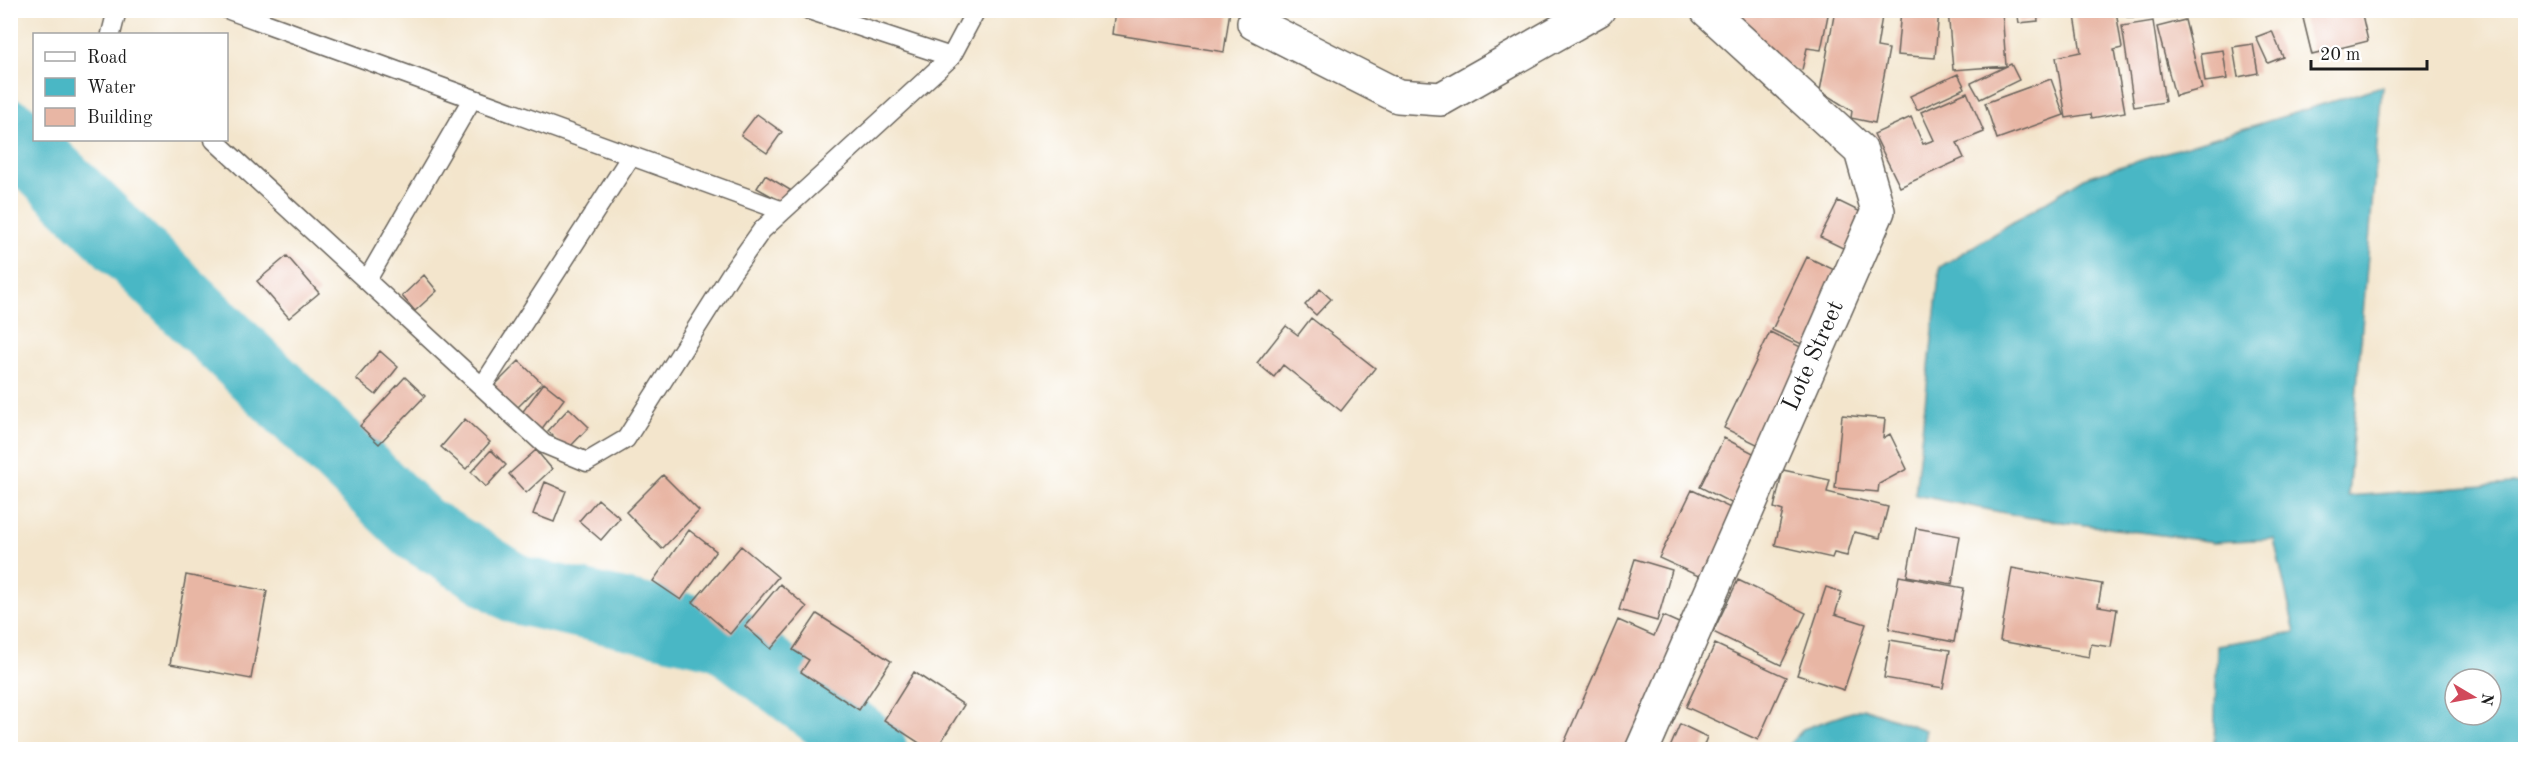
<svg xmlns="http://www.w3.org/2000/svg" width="2536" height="760" font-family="'Old Standard TT',serif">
  <rect width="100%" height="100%" fill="#fff"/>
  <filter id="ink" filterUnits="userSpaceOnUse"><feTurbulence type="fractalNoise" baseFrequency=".0167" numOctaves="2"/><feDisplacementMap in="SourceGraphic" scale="12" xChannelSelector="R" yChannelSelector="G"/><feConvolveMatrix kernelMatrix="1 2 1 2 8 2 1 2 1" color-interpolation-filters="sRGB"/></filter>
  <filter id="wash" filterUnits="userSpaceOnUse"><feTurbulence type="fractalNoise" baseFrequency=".008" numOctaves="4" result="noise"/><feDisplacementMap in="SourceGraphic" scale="24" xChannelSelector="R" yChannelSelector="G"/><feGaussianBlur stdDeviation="1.35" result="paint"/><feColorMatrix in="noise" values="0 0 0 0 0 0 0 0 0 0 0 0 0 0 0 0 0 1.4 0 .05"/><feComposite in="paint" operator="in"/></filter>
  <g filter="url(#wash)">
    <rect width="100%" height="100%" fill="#f3e5cc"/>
    <path fill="#4ab7c5" stroke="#336a70" stroke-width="1.5" fill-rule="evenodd" d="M2382,86L2348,496L2525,483V749H2214L2217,645L2295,633L2274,539L2214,542L2025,517L1915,495L1940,267L2086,177ZM2455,679H2491V715H2455Z
      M1863,708L1925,730V749H1785L1803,729Z"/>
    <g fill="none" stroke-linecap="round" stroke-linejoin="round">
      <path stroke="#4ab7c5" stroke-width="69" d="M10,133L418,528L518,590L723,636L873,750"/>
    </g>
    <g id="blocks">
      <path fill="#e8b6a4" d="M1115,10H1230L1224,52L1112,34Z
        M1734,10H1829L1821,50L1807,48L1802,70L1771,64L1730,15Z
        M1835,10H1883L1877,47L1889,49L1875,123L1851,118L1852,111L1820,91Z
        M1901,10H1939L1935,58L1897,55Z
        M1948,10H2002L2006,66L1953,70Z
        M2017,10H2037L2038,21L2019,23Z
        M2074,10L2116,11L2122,48L2114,50L2125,112L2092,118L2091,114L2066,118L2056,57L2081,52Z
        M2127,10H2160V17H2127Z
        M2333,10H2361L2368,41L2312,55L2303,18Z
        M2185,20L2202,89L2175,96L2157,27Z
        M2153,21L2165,102L2134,107L2122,26Z
        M2272,31L2283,57L2268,63L2256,37Z
        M2253,44L2258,73L2238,77L2233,47Z
        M2223,50L2227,79L2205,82L2201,53Z
        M2011,64L2019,80L1980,99L1971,83Z
        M1958,74L1965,88L1917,110L1910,96Z
        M2051,79L2064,115L1997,139L1985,103Z
        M1967,92L1984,132L1957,143L1964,158L1900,187L1874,134L1911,117L1923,144L1934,140L1921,112Z
        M757,114L782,132L767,153L741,135Z
        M765,175L790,190L782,202L757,188Z
        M1838,201L1871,217L1853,253L1820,237Z
        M287,256L319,293L289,318L257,281Z
        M1807,257L1845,275L1810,348L1772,330Z
        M424,275L437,291L415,311L402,296Z
        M1320,289L1331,299L1316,315L1305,305Z
        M1311,318L1375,368L1341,411L1283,365L1274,377L1257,363L1286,326L1298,335Z
        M1770,332L1815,354L1769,450L1724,428Z
        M380,351L398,367L376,395L356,379Z
        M519,361L542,383L515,410L493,387Z
        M405,377L425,396L379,444L360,426Z
        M544,383L564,399L538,434L518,418Z
        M569,408L589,427L567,450L548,431Z
        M1842,415L1885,419L1883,438L1890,434L1907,469L1879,484L1878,492L1835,488Z
        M465,419L490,442L466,469L441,447Z
        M1724,438L1765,459L1741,508L1700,487Z
        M491,450L506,465L486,487L471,472Z
        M536,450L552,469L526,493L509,474Z
        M1783,470L1830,480L1827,492L1888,507L1880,538L1854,532L1847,556L1834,553L1832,558L1775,545L1783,511L1774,508Z
        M663,475L699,511L662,549L626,512Z
        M545,482L566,491L554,522L533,514Z
        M1692,490L1737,511L1705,579L1659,558Z
        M598,499L620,518L601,540L579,521Z
        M1916,528L1960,536L1952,584L1907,576Z
        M689,530L716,551L681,600L653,581Z
        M741,546L778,577L730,634L693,602Z
        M1635,559L1672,570L1657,621L1619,610Z
        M2012,568L2102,584L2098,606L2117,609L2111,647L2091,644L2089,657L2000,641Z
        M186,575L267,591L251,679L170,664Z
        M1899,576L1964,588L1954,642L1889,629Z
        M1738,580L1806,613L1781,665L1713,632Z
        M780,584L807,607L771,649L745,626Z
        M1826,587L1842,592L1835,614L1866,624L1844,690L1797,675Z
        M817,614L891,661L859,710L801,672L809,660L793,650Z
        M1663,616L1681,624L1636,750H1561L1618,620L1654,636Z
        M1890,640L1950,650L1943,688L1884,678Z
        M1715,644L1786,677L1758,740L1686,707Z
        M914,672L964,705L936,750H930L884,720Z
        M1680,724L1707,737L1702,750H1669Z"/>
    </g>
  </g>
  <g filter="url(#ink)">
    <use href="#blocks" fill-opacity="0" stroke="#67625a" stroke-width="1.5"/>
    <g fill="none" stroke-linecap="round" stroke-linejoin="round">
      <g stroke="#67625a" stroke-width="21">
        <path id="lane" d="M229,10L783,211
          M809,10L951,57
          M111,34L117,10
          M214,140L544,444L587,462L626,439L730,275L762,230L951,57L976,10
          M367,280L472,99
          M482,387L631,156"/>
      </g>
      <g stroke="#67625a" stroke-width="36">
        <path id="street" d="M1254,23L1398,96L1441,99L1598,10
          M1642,750L1878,211L1861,151L1707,10"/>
      </g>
      <use href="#lane" stroke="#fff" stroke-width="18"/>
      <use href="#street" stroke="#fff" stroke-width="33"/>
    </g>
  </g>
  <g text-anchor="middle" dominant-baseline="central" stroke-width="5" stroke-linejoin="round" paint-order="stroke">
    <g font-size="24" fill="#1c1c1c" stroke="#fff">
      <text transform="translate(1814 356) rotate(-66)">Lote Street</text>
    </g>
  </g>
  <rect width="2536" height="760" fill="none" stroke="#fff" stroke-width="36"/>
  <rect x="33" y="33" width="195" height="108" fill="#ffffff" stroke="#a4a4a4" stroke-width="1.5"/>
  <rect x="45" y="52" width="30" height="9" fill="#ffffff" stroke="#a4a4a4" stroke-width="1.5"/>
  <text x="87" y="63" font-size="18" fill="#1c1c1c">Road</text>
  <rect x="45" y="78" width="30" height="18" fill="#4ab7c5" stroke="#a4a4a4" stroke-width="1.5"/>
  <text x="87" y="93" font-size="18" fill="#1c1c1c">Water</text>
  <rect x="45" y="108" width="30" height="18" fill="#e8b6a4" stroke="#a4a4a4" stroke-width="1.5"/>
  <text x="87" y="123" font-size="18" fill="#1c1c1c">Building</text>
  <g transform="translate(2473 697) rotate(100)"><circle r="28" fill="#ffffff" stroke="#a4a4a4" stroke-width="1.5"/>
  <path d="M0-4.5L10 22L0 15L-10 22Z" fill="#d1495b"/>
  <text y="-9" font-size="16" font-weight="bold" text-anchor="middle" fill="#1c1c1c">N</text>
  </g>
  <path d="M2311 60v9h116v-9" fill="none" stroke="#1c1c1c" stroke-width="3"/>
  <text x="2320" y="60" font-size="18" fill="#1c1c1c" stroke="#ffffff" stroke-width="4.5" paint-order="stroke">20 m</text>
</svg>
